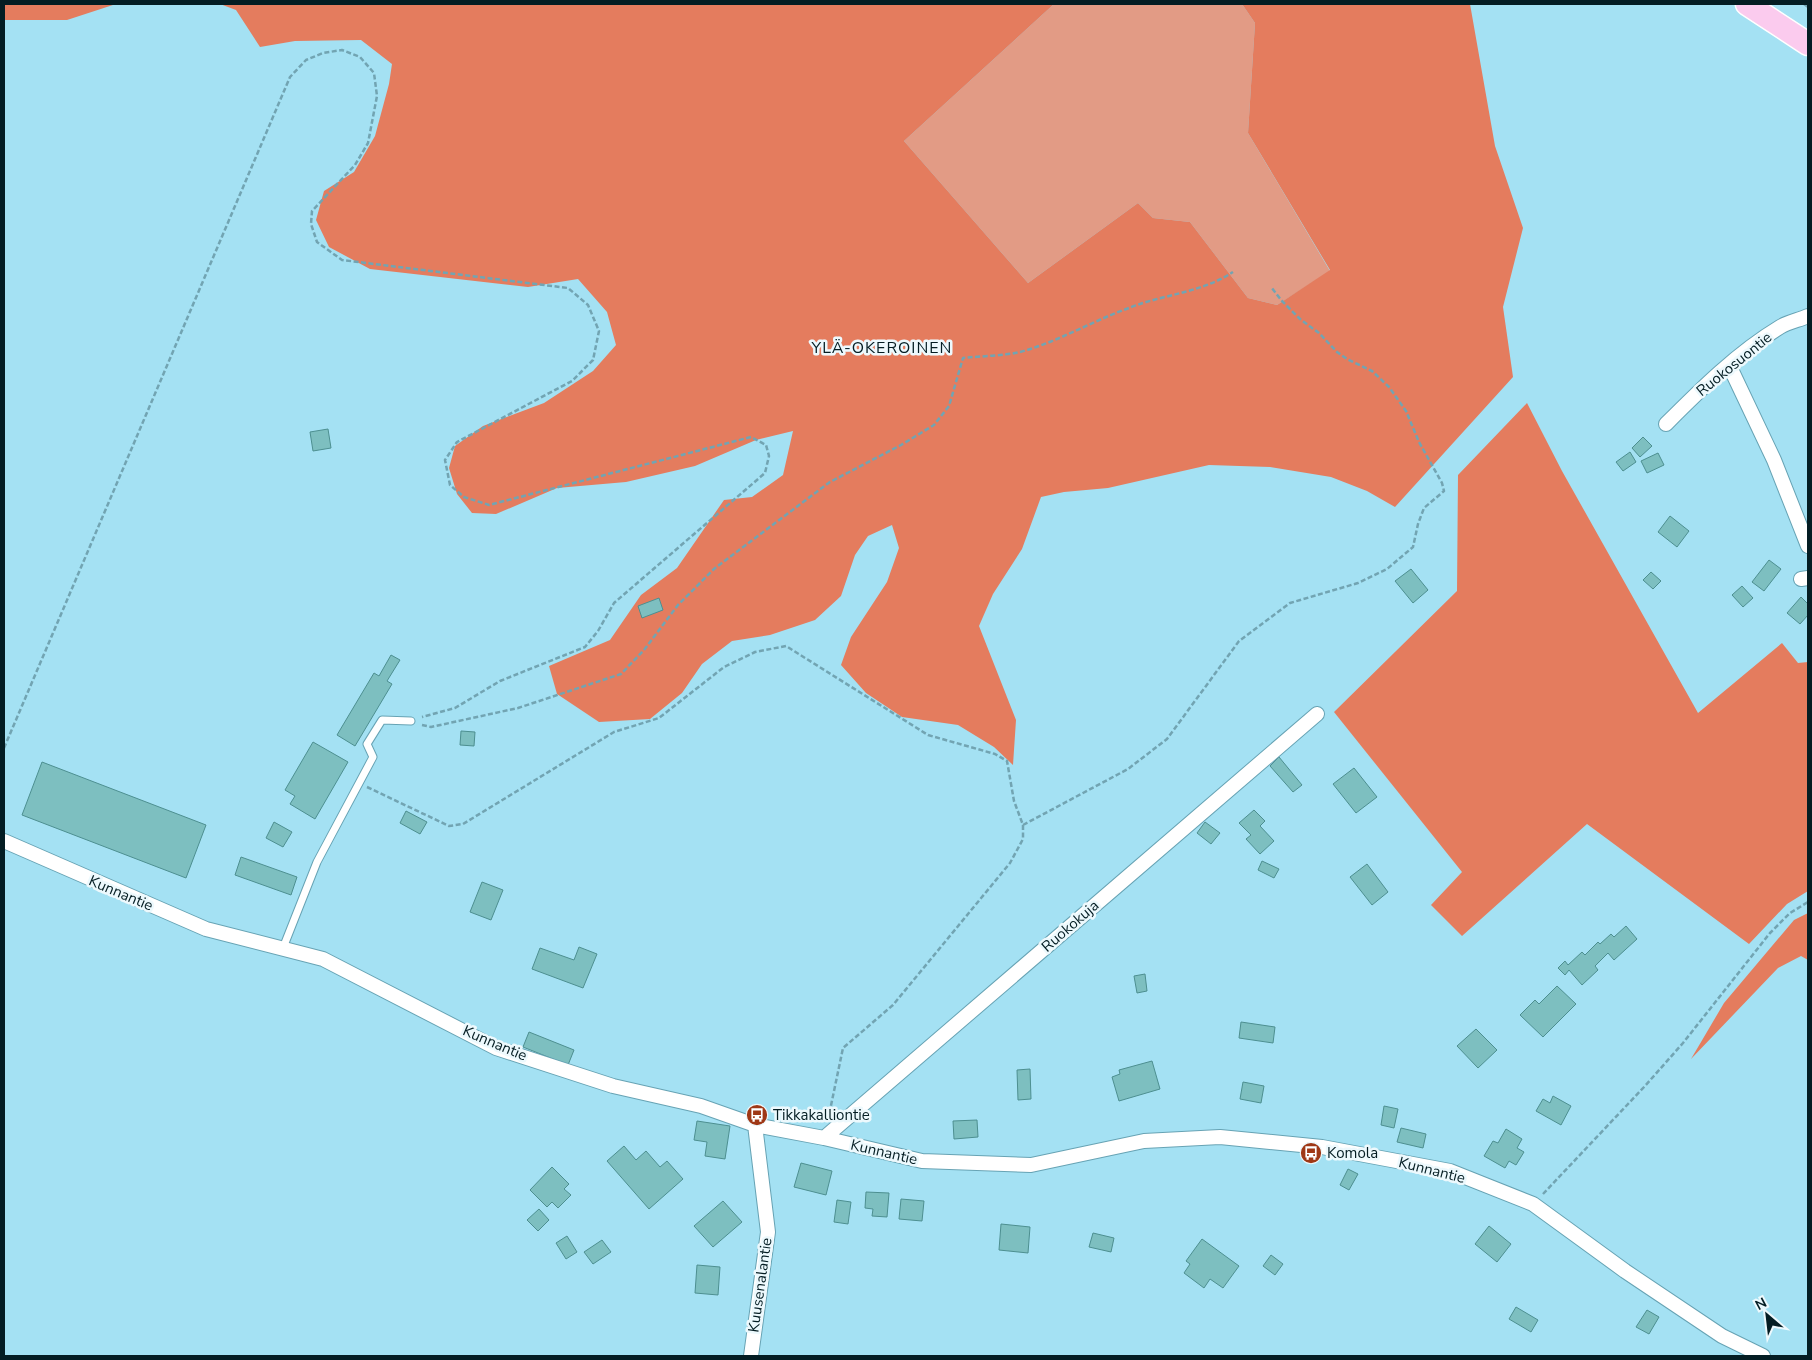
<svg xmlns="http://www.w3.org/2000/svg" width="1812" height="1360" font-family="'Nunito Sans',sans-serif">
  <rect width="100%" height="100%" fill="#a4e1f3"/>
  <path fill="#e29b85" d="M1054,4H1242L1255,23L1248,133L1330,271L1277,305L1248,298L1190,222L1153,218L1138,203L1028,283L904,141Z"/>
  <path fill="#e47c5e" d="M4,4H116L67,20H4Z
    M220,4H1054L904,141L1028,283L1138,203L1153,218L1190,222L1248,298L1277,305L1330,270L1248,133L1255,23L1242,4H1470L1495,146L1523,228L1503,307L1513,377L1395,507L1367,491L1331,477L1270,467L1209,465L1108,488L1064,492L1041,497L1022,549L993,594L979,626L1016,720L1013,765L994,747L958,725L902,717L866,693L841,665L851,637L887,582L899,548L892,525L868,536L855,555L841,596L815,620L770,635L732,641L702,664L682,693L650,719L599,722L557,694L549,666L610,640L641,595L677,568L724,500L752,497L783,475L793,431L756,440L695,466L626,482L557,488L496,514L472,513L457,494L449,468L455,446L483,426L544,403L593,371L616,345L607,312L578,279L528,287L370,269L329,247L316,220L324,191L354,172L375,136L389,84L392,64L361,40L295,41L260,47L236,10Z
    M1527,403L1562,471L1698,713L1782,643L1798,663L1808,662V891L1787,904L1749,944L1587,824L1462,936L1431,905L1462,872L1334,712L1457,591L1458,475Z
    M1808,913V960L1801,956L1778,968L1691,1059L1724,1003L1794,920Z"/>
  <path fill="#7dbfc0" stroke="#4d8f90" d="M328,429L331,448L313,451L310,432Z
    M1643,437L1652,446L1640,457L1632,448Z
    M1630,452L1636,462L1623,471L1616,462Z
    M1658,453L1664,465L1647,473L1641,461Z
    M1670,516L1689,531L1677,547L1658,532Z
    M1769,560L1781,569L1764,591L1752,582Z
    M1411,569L1428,590L1413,603L1395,581Z
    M1651,572L1661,581L1653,589L1643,580Z
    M1742,586L1753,598L1743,607L1732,595Z
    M1801,597L1808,604V615L1800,624L1787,613Z
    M659,598L663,610L642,618L638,606Z
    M391,655L400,660L387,681L392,684L355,746L337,735L374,673L379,676Z
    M461,731L475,732L474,746L460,745Z
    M313,742L348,762L315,819L290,804L295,796L285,790Z
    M1279,757L1302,785L1293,792L1270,766Z
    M42,762L206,825L186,878L22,815Z
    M1354,768L1377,797L1356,813L1333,784Z
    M1254,810L1265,821L1260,826L1274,841L1260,854L1246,839L1251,835L1239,823Z
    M406,811L427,822L420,834L400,823Z
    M274,822L292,832L283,847L266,838Z
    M1205,822L1220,833L1211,844L1197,833Z
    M241,857L297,877L291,895L235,875Z
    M1262,861L1279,869L1274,878L1258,870Z
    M1367,864L1388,892L1372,905L1350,877Z
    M482,882L503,890L491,920L470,912Z
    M1626,926L1637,939L1614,960L1608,953L1595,966L1598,970L1582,985L1569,970L1565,975L1558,968L1565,961L1568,965L1582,952L1585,955L1598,942L1600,944L1611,934L1614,937Z
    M579,947L597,954L583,988L532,969L540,948L574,960Z
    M1145,974L1147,991L1137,993L1134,976Z
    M1557,986L1576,1004L1543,1037L1520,1015L1535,1000L1539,1004Z
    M1241,1022L1275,1027L1273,1043L1239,1038Z
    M1476,1029L1497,1050L1478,1068L1457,1046Z
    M529,1032L574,1050L568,1065L523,1047Z
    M1152,1061L1160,1089L1119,1101L1112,1077L1120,1074L1119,1070Z
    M1030,1069L1031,1099L1018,1100L1017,1070Z
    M1243,1082L1264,1086L1261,1103L1240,1099Z
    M1553,1096L1571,1106L1561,1125L1536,1111L1543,1099L1550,1103Z
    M1384,1106L1398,1109L1394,1128L1381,1125Z
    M977,1120L978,1137L954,1139L953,1121Z
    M697,1121L730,1126L725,1159L705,1156L707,1142L694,1140Z
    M1401,1128L1426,1134L1423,1148L1397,1142Z
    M1506,1129L1522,1139L1517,1148L1524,1152L1516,1165L1509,1161L1505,1168L1484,1156L1493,1141L1498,1143Z
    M624,1146L636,1160L646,1151L660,1167L667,1161L683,1179L649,1209L607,1161Z
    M801,1163L832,1171L826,1195L794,1187Z
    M552,1167L569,1184L564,1189L571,1195L558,1208L552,1202L547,1207L530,1190Z
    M1348,1169L1358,1174L1349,1190L1340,1185Z
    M866,1192L889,1193L887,1217L872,1216L873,1209L865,1208Z
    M901,1199L924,1201L922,1221L899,1219Z
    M837,1200L851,1202L848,1224L834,1222Z
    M723,1201L742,1222L713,1247L694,1226Z
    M539,1209L549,1220L538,1231L527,1220Z
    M1001,1224L1030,1227L1028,1253L999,1250Z
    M1489,1226L1511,1244L1497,1262L1475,1244Z
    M1093,1233L1114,1238L1111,1252L1089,1247Z
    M567,1236L577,1252L566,1259L556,1243Z
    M1202,1239L1239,1266L1223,1288L1210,1279L1204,1288L1184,1273L1190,1264L1186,1261Z
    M602,1240L611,1252L593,1264L584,1252Z
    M1271,1255L1283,1264L1275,1275L1263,1266Z
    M697,1265L720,1267L718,1295L695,1293Z
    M1516,1307L1538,1320L1531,1332L1509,1319Z
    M1647,1310L1659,1317L1649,1334L1636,1327Z"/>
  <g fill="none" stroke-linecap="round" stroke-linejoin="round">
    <g stroke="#67a3b4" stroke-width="9">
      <path id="service" d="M283,948L317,862L373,757L367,744L382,720L411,721"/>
    </g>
    <g stroke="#67a3b4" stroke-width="16">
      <path id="minor" d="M1729,365L1774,460L1808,546
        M1666,424C1701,389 1737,353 1780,327C1788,322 1799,320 1808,316
        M1801,579L1808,578
        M4,841L206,929L323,959L496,1048L613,1086L701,1106L755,1125L824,1138L922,1161L1031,1165L1144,1141L1220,1137L1322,1147L1450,1171L1533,1204L1625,1271L1722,1336L1763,1356
        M824,1138L1317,714
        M751,1356L768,1232L755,1125"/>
    </g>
    <g stroke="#fff" stroke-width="25">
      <path id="primary" d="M1747,4L1808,44"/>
    </g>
    <path stroke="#72a4b2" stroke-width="2.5" stroke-dasharray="5 2.5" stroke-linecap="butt" d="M1804,4L1808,7
      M422,725L431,727L518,708L621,674L644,650L678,605L714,569L830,482L901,445L934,425L949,406L963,358C981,356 1002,356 1020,352C1058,342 1092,321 1129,308C1164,294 1201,293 1233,272
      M4,748L290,77L306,60L323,53L342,50L360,57L374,73L377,96L368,143L355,165L312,211L311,224L317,242L342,260L568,288L588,305L599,331L593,360L572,381L457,442L445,460L450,485L464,497L489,505L751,437L766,445L769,456L765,473L614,603L598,631L585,647L500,681L455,708L422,717
      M367,787L449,826L463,824L614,732L659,718L724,667L755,652L786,646L928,735L995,754L1007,761L1014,801L1023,825V839L1010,863L893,1005L843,1048L829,1115
      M1023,825L1128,769L1167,739L1239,641L1290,603L1358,583L1387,569L1413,547L1418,524L1424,508L1444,491L1442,483L1419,442L1406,411L1389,387L1372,371L1347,359L1337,352L1319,333L1300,319L1282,301L1271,287
      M1543,1194L1645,1086L1683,1043L1770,933L1790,913L1808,902"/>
    <use href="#service" stroke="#fff" stroke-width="7"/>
    <use href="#minor" stroke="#fff" stroke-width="14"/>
    <use href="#primary" stroke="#fbcbee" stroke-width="22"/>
  </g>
  <defs>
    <g id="bus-disc" transform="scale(1.125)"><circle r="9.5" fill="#9f3816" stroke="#edf9fd"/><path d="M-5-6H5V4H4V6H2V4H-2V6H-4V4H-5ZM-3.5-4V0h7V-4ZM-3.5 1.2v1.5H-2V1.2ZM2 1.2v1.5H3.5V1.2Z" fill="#fff"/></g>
  </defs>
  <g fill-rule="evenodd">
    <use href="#bus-disc" x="757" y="1115"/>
    <use href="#bus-disc" x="1311" y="1153"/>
  </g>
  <g text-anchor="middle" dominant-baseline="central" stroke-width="5" stroke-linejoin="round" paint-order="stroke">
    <g font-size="15" fill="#041d23" stroke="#edf9fd">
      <text transform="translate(1734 364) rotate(-39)">Ruokosuontie</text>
      <text transform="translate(121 893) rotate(23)">Kunnantie</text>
      <text transform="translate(1070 926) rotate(-41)">Ruokokuja</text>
      <text transform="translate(495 1043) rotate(23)">Kunnantie</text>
      <text transform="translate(884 1152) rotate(13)">Kunnantie</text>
      <text transform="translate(1432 1170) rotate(14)">Kunnantie</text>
      <text transform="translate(760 1285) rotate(-82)">Kuusenalantie</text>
    </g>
    <g font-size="15" fill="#041d23" stroke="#edf9fd" text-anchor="start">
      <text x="773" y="1115">Tikkakalliontie</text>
      <text x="1327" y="1153">Komola</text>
    </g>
    <g font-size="16" letter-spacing="1" fill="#041d23" stroke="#edf9fd">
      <text x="882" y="348">YLÄ-OKEROINEN</text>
    </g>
  </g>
  <rect width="1812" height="1360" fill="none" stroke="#041d23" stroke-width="10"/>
  <g transform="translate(1767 1315) rotate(332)" stroke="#edf9fd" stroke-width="4" paint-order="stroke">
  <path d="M0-4L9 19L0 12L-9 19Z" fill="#041d23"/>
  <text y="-8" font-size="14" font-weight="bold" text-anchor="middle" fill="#041d23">N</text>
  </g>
</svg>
